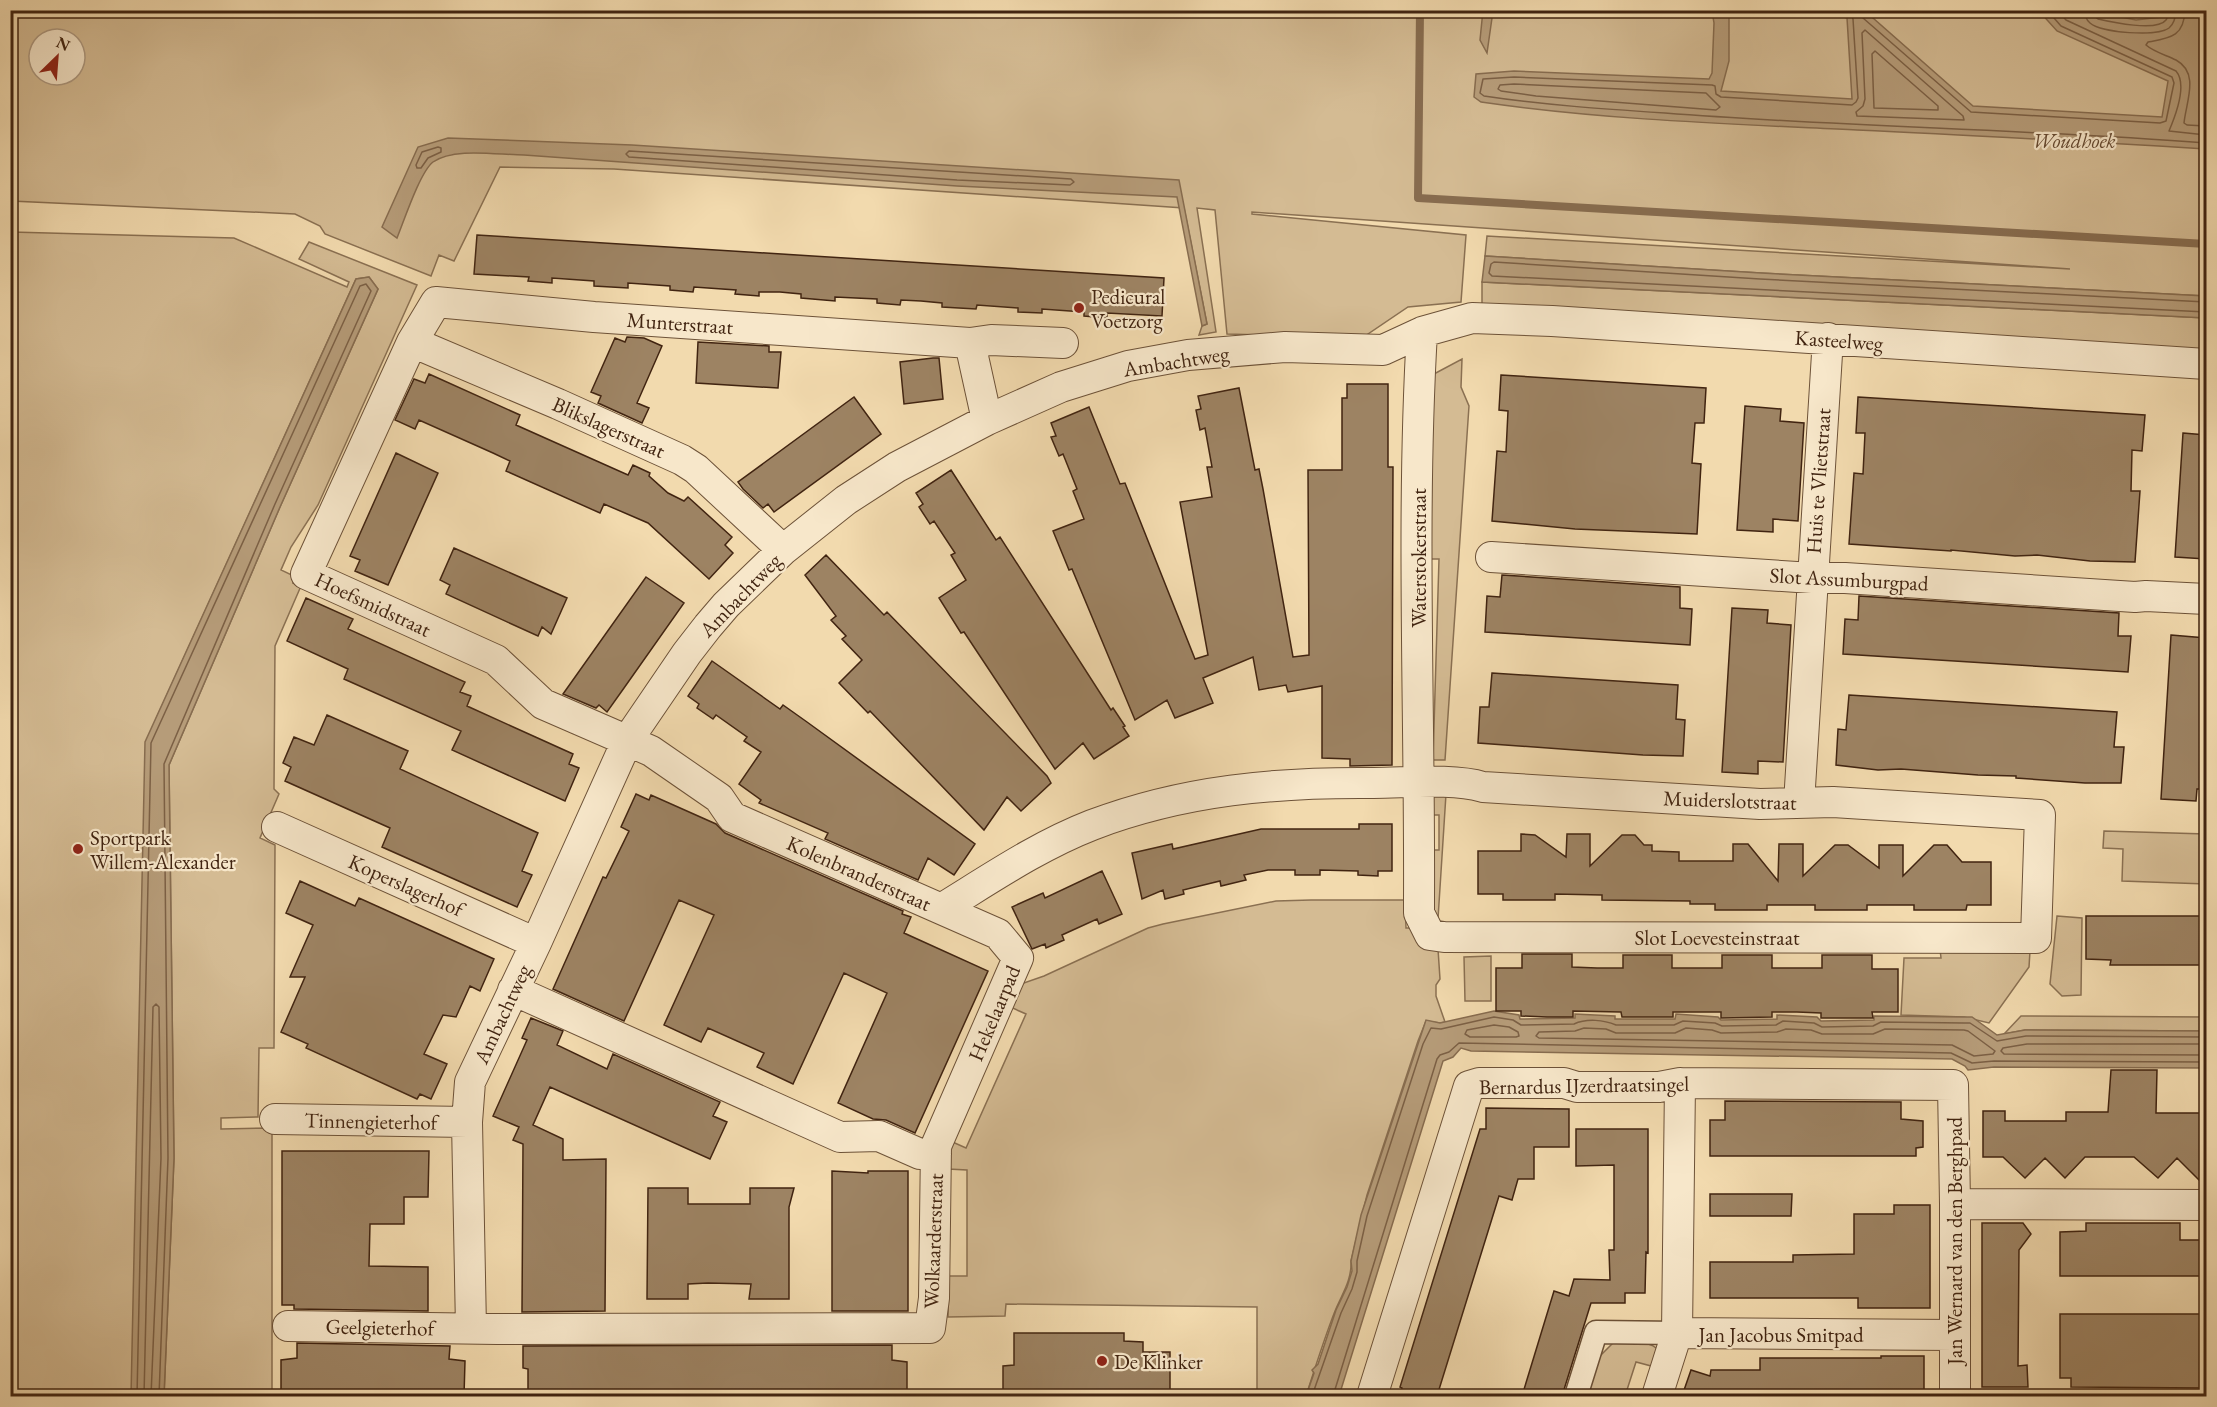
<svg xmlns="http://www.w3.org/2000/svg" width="2217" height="1407" font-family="'EB Garamond',serif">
  <rect width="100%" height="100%" fill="#f2daae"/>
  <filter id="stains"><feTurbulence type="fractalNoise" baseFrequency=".00333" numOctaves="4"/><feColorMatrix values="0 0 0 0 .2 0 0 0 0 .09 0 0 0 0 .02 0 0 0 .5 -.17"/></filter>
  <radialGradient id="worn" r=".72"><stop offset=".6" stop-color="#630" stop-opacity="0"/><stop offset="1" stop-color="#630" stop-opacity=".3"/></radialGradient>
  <path fill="#d4bb93" stroke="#8a7052" stroke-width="1.5" fill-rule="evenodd" d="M11,11H2206V296L1761,273L1485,256L1487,236L2070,269L1252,212V214L1466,235L1461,302L1408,307L1362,338L1227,334L1215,210L1197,208L1216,332L1199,335L1202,326L1207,324L1184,208L614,169L500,167L454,261L439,255L431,276L325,234L320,226L295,214L11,201ZM39,39H75V75H39Z
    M11,232L234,238L347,287L349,282L299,259L309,242L417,285L318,505L291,547L281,570L296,577L293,583L301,586L275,646L274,789L279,794L260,838L275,845L274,1048H259L258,1117L221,1118V1129L272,1128V1396H164L174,1158L169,765L280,507L378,289L369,277L356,279L156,719L133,1396H11Z
    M1482,282L2206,318V354L1482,305Z
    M1462,359L1461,387L1469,406L1445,760H1433L1439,559H1431L1432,375Z
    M1446,794L1438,919L1434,923L1428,850H1439V815H1427L1431,796Z
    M2104,831L2206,834V884L2122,881L2123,849L2103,848Z
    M1311,900H1405L1406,928H1412L1438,949L1440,979L1436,985V996L1445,1022L1440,1023L1426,1021L1418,1041L1367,1195L1351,1261C1352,1280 1342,1294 1335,1311C1324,1339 1315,1368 1306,1396H1257V1307L1006,1304L1005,1316L948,1317L949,1276H967V1170L948,1169V1140L966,1148L1026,1014L1008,1006L1020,981L1024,983L1044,976L1148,928L1163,924L1276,901Z
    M2057,916L2082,918L2081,995L2062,996L2050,984Z
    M1940,949L2030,951L2029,967L1989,1023L1964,1017L1901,1015L1904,958H1941Z
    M1491,956V1001H1465L1464,957Z
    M2021,1016L2206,1017V1031L2025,1030L2004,1034Z
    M1614,1342C1628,1343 1650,1339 1659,1351L1655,1367L1636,1362L1625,1396H1585L1597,1359Z"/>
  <path fill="#b69c79" stroke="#876c4f" stroke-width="1.5" d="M1483,10L1493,11L1487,53L1480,40Z
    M1729,10V61L1721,91L1852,99L1847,18L1828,11H1865L1973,106L2162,117L2168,81L2057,31L2039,11H2091L2136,20L2161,17L2163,11H2206V149C2090,142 1974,135 1857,130C1732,124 1605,120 1481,102L1474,97L1476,74L1514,71L1709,79L1712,73L1714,23L1712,11Z
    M448,138L632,145L1179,180L1207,324L1202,326L1177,197L957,186L524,155C498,155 454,147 433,162C420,172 404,221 397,238L382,227L418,147Z
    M1485,256L1761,273L2206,296V318L1482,282Z
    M369,277L378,289L280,507L169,765L174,1158L164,1396H131L145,742L356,279Z
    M1494,1011L1519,1015L1520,1019L1575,1018V1014L1615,1016V1019H1675L1676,1014L1718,1017L1721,1020L1777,1019V1015L1817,1017L1821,1021L1874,1020V1016L1964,1017H1972L1997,1035L2025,1030L2206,1031V1068L1994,1067L1968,1070L1965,1066L1952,1059L1471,1051L1461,1048L1453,1057L1443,1061L1339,1396H1306L1314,1373L1312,1370L1318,1364L1336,1310L1347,1287L1352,1271L1351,1261L1361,1215L1426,1020L1440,1023Z"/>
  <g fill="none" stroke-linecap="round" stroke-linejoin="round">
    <path stroke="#7c6045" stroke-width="1.5" d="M1844,10L1851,14L1853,19L1858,98L1856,102L1852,105L1721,97L1716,94L1715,86L1712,85L1514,77L1483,79L1480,93L1484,96C1544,105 1604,109 1665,113C1845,127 2026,129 2206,143
      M1861,10L1863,18L1971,112L2160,123L2166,121L2174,83L2172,77L2061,26L2047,10
      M2057,10L2066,20L2176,71C2188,85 2175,117 2169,131L2206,135
      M2085,10C2085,16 2086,20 2090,23C2101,33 2157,37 2169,28C2175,23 2175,17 2176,10
      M2093,10L2094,16L2098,19C2111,22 2157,32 2166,20C2168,18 2168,13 2168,10
      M2185,10C2184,37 2170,38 2148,42L2146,45C2154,52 2166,55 2176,60C2200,73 2186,102 2184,123L2187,125L2206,126
      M1865,30L1963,116L1964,120L1857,116L1856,112L1863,106L1865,99L1862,33Z
      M1875,51L1938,106V110L1874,108L1872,54Z
      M1514,84L1706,93L1720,107L1716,110L1536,96L1501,91L1498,89L1500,85Z
      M438,147L441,148V152L428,158L421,168H417L416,165L422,152Z
      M629,151L1071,179L1074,182L1070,185L957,180L629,157L626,154Z
      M2206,302L1760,279L1494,262L1491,264L1489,273L1492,276L2206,312
      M1494,1025L1509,1027L1518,1032L1519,1036L1516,1037H1470L1465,1034L1467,1030Z
      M1584,1028L1606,1029L1616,1033H1675L1686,1028L1712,1030L1721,1033L1777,1032L1786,1029L1811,1030L1822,1034H1873L1885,1029L1964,1030L1968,1031L1995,1051L1993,1054L1974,1056L1952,1045L1539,1038L1536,1036L1539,1032L1575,1031Z
      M2206,1044H2027L2003,1048L2001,1051L2004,1054L2206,1055
      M137,1396L151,743L360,286L366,284L371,291L275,504L164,764L168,1158L159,1396
      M144,1396L153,1007L156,1004L159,1007L161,1158L151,1396
      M1312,1396L1341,1313L1352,1289L1357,1272V1261L1367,1216L1423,1044L1431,1028L1441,1029L1494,1017L1513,1020L1521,1025L1574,1024C1587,1018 1604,1020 1616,1025H1674L1683,1021L1715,1023L1722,1026L1776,1025L1783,1021L1814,1023L1822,1027L1873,1026L1881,1022L1964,1023H1970L1997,1041L2026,1036L2206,1037
      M1333,1396L1437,1059L1440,1055L1449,1052L1459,1043L1951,1053L1972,1063L1994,1061L2206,1062"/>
    <path stroke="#876c4f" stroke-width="8" d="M1420,10L1418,198L2206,244"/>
  </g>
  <path fill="#9d8363" stroke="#412411" stroke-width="1.5" d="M477,235L1164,278L1162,316L1107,313V318L1084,316V312L1042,309V313L1018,312V308L977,305L976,309L942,307V303L921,301L901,300L900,305L877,303V299L835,297V301L801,298V294L780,292H759V296L735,294L736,290L694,287L693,292L670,290V286L628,283V288L594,286V281L552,278V283L528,281L529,277L474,274Z
    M627,337L644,338L662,346L637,403L649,408L642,423L598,403L601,396L591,392L615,338L625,342Z
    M698,342L769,346V352H781L778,388L696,383Z
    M933,358H939L943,399L904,404L900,362Z
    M429,374L520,415L516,425L563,446L628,475L633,465L650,473L649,476L668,493L684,501L688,497L732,537L725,545L733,553L709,579L648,523L604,504L600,513L506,471L510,461L493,453L419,420L415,429L395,420L414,379L425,383Z
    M1501,375L1706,388L1704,423H1695L1692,463L1701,464L1697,534L1575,529L1492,521L1497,451L1506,452L1508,411L1499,410Z
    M1347,384H1388V467H1393L1392,765L1350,766V759L1322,758V686L1288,692L1286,685L1259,690L1253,657L1203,678L1213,703L1175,718L1167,700L1135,720L1072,569L1069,570L1053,531L1084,519L1073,491L1077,489L1063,454L1059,456L1051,437L1056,436L1051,423L1089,407L1120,484L1125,483L1195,659L1208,655L1180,502L1212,497L1207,467H1212L1205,428L1200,430L1196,410L1201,409L1198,396L1239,388L1255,470L1259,469L1263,489L1293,657L1309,655L1308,470H1342V398H1347Z
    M854,397L881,434L774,512L768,504L763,508L743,489L738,482Z
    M1858,397L2145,415L2142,451L2132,450L2131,491H2140L2135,562L2090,561L2037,555L2015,556L1951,550V551L1849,544L1854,473L1863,474L1865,433H1856Z
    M1745,406L1781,409L1780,421L1804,423L1798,521L1773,519V532L1737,530Z
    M2183,433L2206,435V559L2175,557Z
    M396,453L438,473L388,585L355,571L360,560L350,556Z
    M951,470L996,540L1000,537L1111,710L1113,708L1125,726L1123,727L1129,736L1094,759L1083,743L1055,769L964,632L961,633L939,598L966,580L951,555L955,553L934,521L930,524L919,507L923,504L916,493Z
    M454,548L567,598L551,634L542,627L538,636L446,594L450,585L440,580Z
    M826,555L884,615L887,612L1047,776L1051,783L1021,811L1007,797L984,830L870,711L868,713L839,683L862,660L842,639L846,636L831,620L836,616L805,575Z
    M1502,575L1680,587V608L1692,609L1690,645L1485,632L1487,596L1500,597Z
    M646,577L684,603L624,688L607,712L599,705L596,708L563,694Z
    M1859,596L2119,613L2118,636H2131L2128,672L1843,654L1845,619L1858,620Z
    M306,598L353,619L348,629L465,682L460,692L471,696L467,706L573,754L569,764L579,768L565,801L452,750L461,731L344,679L348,669L287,641Z
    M1732,608L1768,610L1767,623L1791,625L1783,762L1758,761V774L1722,772Z
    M2171,635L2206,638L2203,698H2206V789H2197L2196,801L2161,799Z
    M712,661L780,709L783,705L807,722L975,844L954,875L928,858L918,880L825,839L828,833L759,803L761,800L739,784L761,752L744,741L747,737L716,715L713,719L697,708L699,704L688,696Z
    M1492,673L1678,685L1676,719L1685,720L1683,756L1643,755L1478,743L1480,707H1489Z
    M1849,695L2117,712L2114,747H2124L2121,783H2085L2016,778V776L1978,775L1901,769L1878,770L1836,765L1838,729L1846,730Z
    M327,715L408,751L400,769L538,833L522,871L532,875L517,907L382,847L390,828L285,781L291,767L283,763L294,737L314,745Z
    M636,794L649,800L651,795L716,824L725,833L903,911L902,914L911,917L904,933L988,971L915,1133L886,1120L873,1119L838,1103L887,993L844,973L793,1084L757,1067L764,1053L708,1028L701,1042L664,1025L714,915L679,900L624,1021L553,989L603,877L606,878L629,831L621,827Z
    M1359,824H1392V871H1378V876L1358,875V871L1320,870V875H1295V870H1268L1244,875L1246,880L1221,886L1220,881L1183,890L1184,894L1165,899L1163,890L1142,899L1132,853L1172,844L1173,849L1261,829H1359Z
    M1521,834L1535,835L1566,857L1567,834H1590V866L1622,835H1635L1644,845H1652V851L1679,852V861H1733V844H1748L1778,881L1779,844H1803V876L1835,845H1848L1879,868V845H1903V876L1934,845H1947L1962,862H1991V905H1967L1966,910H1914V905H1867V910H1815V905H1767V910H1715V904H1690V901L1602,900V895L1555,894V900H1503V894H1478V851H1521Z
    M1102,871L1122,914L1099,924L1097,919L1062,935L1064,940L1046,948L1045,944L1032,949L1012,907L1043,893L1045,898Z
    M300,881L355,906L359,898L494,959L480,991L470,986L456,1017L443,1015L424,1054L447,1064L431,1099L420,1094L417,1099L306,1048L308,1044L281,1032L305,977H290L313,925L286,913Z
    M2086,916H2206V965H2110L2111,960L2086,959Z
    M1522,954H1572V967L1597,968H1623V955H1672V968H1722V955H1772V968H1822V955H1872V969H1898V1012H1872L1873,1018H1821V1013L1797,1012H1772V1017L1721,1018V1012H1673V1017H1622L1621,1012L1573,1011V1017H1547L1521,1016V1011H1496V968H1522Z
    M531,1018L563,1031L557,1045L607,1069L613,1054L720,1102L713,1116L727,1122L710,1159L550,1087L533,1125L563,1139V1160L606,1159L605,1311L522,1312L523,1144L513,1140L519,1127L493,1116L527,1040L522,1038Z
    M2111,1070H2157L2156,1113H2206V1187L2177,1158L2158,1178L2134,1157H2085L2065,1178L2045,1158L2025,1178L2003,1157H1983V1111H2005V1121H2066V1112H2108Z
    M1725,1101L1901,1102V1119L1923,1121V1147L1916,1148V1156H1710V1120H1725Z
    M1486,1108L1569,1109V1147H1534V1179H1518L1512,1200L1499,1196L1437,1396H1399L1402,1388L1400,1387L1480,1129H1486Z
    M1576,1129H1648V1253L1646,1252L1645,1293H1625V1303H1591L1562,1396H1522L1554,1291L1569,1296L1574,1279L1610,1280L1609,1250H1614V1165L1576,1166Z
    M282,1151H429L428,1197H404V1224H370L369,1266L428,1267V1311L294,1309V1305H282Z
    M832,1171L868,1173V1171H908V1311H832Z
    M648,1188H688V1204H750V1188H794L789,1207V1299H749L751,1284L708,1283L688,1284V1299H647Z
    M1710,1194H1792L1791,1216H1710Z
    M1894,1205H1930V1308H1858V1298H1710V1262H1793V1255L1854,1254V1214H1894Z
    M1982,1223H2023L2031,1234L2019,1250L2018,1366L2027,1365L2028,1387H1982Z
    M2086,1223H2180V1240H2206V1276H2060V1232L2086,1231Z
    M2060,1314H2206V1388L2071,1387V1378H2060Z
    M1014,1333H1124V1341L1143,1342V1352H1170V1396H1003V1366L1014,1365Z
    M297,1343L450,1346L449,1359L465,1361L464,1396H281V1360L297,1358Z
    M892,1345V1360L907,1362V1396H528V1369L523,1368V1346Z
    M1881,1356H1924V1390H1883V1394L1682,1396L1691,1370L1710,1376L1711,1370H1760V1358H1881Z"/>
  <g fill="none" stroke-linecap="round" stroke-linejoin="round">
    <g stroke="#6d5238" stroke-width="25">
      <path id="pedestrian" d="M1576,1396L1596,1332L1677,1333"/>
    </g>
    <g stroke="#6d5238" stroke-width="32">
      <path id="minor" d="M412,342L558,404L682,460L696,469L783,550
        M970,343L987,420
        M1491,557L1812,578H1845L2135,597L2146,596L2206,599
        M1799,803L1828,338
        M277,827L536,943
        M941,909C990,879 1038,846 1092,825C1184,790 1277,782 1374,783C1406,783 1453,778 1483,787L1760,804L1833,802L2040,815L2036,938L1444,937L1430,935L1419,913V899C1420,711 1411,520 1422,332
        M513,990L840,1137L879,1136L920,1154H936
        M1680,1083L1677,1333L1954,1335
        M275,1119L467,1122
        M1955,1204L2206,1205
        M288,1326L497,1329L930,1328L934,1298L936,1146L1018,958L998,934L732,817L719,798L651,751L543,704L496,660L306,574L412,342L436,302L594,317L970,343L991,340L1063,343
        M471,1328L467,1122L470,1082L536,943L627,741L687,653L708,626L726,605L783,550L846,500L897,467L987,420L1061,387L1128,366L1188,355L1285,347L1383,350L1422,332L1472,318L1552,321L2206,364
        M1372,1396L1469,1086L1479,1083H1564L1577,1087H1659L1680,1083L1953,1085L1955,1204V1396
        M1657,1396L1677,1333"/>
    </g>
    <use href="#pedestrian" stroke="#f7e7ca" stroke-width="22"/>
    <use href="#minor" stroke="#f7e7ca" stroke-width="30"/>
  </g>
  <g fill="#8f2418" stroke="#f7e7ca" stroke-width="2">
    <circle cx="1079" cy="308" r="6"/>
    <circle cx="78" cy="849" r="6"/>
    <circle cx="1102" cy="1361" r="6"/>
  </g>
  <g text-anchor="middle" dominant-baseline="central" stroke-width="4.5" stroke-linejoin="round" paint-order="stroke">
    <g font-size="21" font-style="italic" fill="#664a32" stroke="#f7e7ca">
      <text x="2074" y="140">Woudhoek</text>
    </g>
    <g font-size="21" fill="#412411" stroke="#f7e7ca" text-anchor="start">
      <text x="1091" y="296">Pedicural<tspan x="1091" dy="24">Voetzorg</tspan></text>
      <text x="90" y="837">Sportpark<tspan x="90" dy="24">Willem-Alexander</tspan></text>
      <text x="1114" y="1361">De Klinker</text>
    </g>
    <g font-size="21" fill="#412411" stroke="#f7e7ca">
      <text transform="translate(680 323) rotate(4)">Munterstraat</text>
      <text transform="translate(1839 340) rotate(4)">Kasteelweg</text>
      <text transform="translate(1176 361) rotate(-9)">Ambachtweg</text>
      <text transform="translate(609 427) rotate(24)">Blikslagerstraat</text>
      <text transform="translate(1818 481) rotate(-86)">Huis te Vlietstraat</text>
      <text transform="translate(1418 558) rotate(-90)">Waterstokerstraat</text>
      <text transform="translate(1849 579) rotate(3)">Slot Assumburgpad</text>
      <text transform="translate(740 595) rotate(-46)">Ambachtweg</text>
      <text transform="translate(373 604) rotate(25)">Hoefsmidstraat</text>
      <text transform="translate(1730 800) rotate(2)">Muiderslotstraat</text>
      <text transform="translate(859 873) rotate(24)">Kolenbranderstraat</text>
      <text transform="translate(406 885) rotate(24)">Koperslagerhof</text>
      <text x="1717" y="937">Slot Loevesteinstraat</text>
      <text transform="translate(994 1013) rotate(-67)">Hekelaarpad</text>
      <text transform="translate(502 1014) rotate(-65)">Ambachtweg</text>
      <text transform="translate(1584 1085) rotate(-1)">Bernardus IJzerdraatsingel</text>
      <text transform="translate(371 1121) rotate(1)">Tinnengieterhof</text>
      <text transform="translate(933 1241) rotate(-88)">Wolkaarderstraat</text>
      <text transform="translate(1954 1241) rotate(-90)">Jan Wernard van den Berghpad</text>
      <text transform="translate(380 1327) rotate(1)">Geelgieterhof</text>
      <text x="1781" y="1334">Jan Jacobus Smitpad</text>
    </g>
  </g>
  <rect width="2217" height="1407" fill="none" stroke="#f2daae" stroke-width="36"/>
  <rect x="12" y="12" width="2193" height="1383" fill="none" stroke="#412411" stroke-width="3"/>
  <rect x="18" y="18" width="2181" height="1371" fill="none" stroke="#412411" stroke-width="1.5"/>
  <g transform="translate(57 57) rotate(25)"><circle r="28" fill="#f7e7ca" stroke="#ae9980" stroke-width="1.5"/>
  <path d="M0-4.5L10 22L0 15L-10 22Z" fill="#8f2418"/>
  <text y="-9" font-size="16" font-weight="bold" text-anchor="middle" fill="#412411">N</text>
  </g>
  <rect width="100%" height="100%" filter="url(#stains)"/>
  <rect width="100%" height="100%" fill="url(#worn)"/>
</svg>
